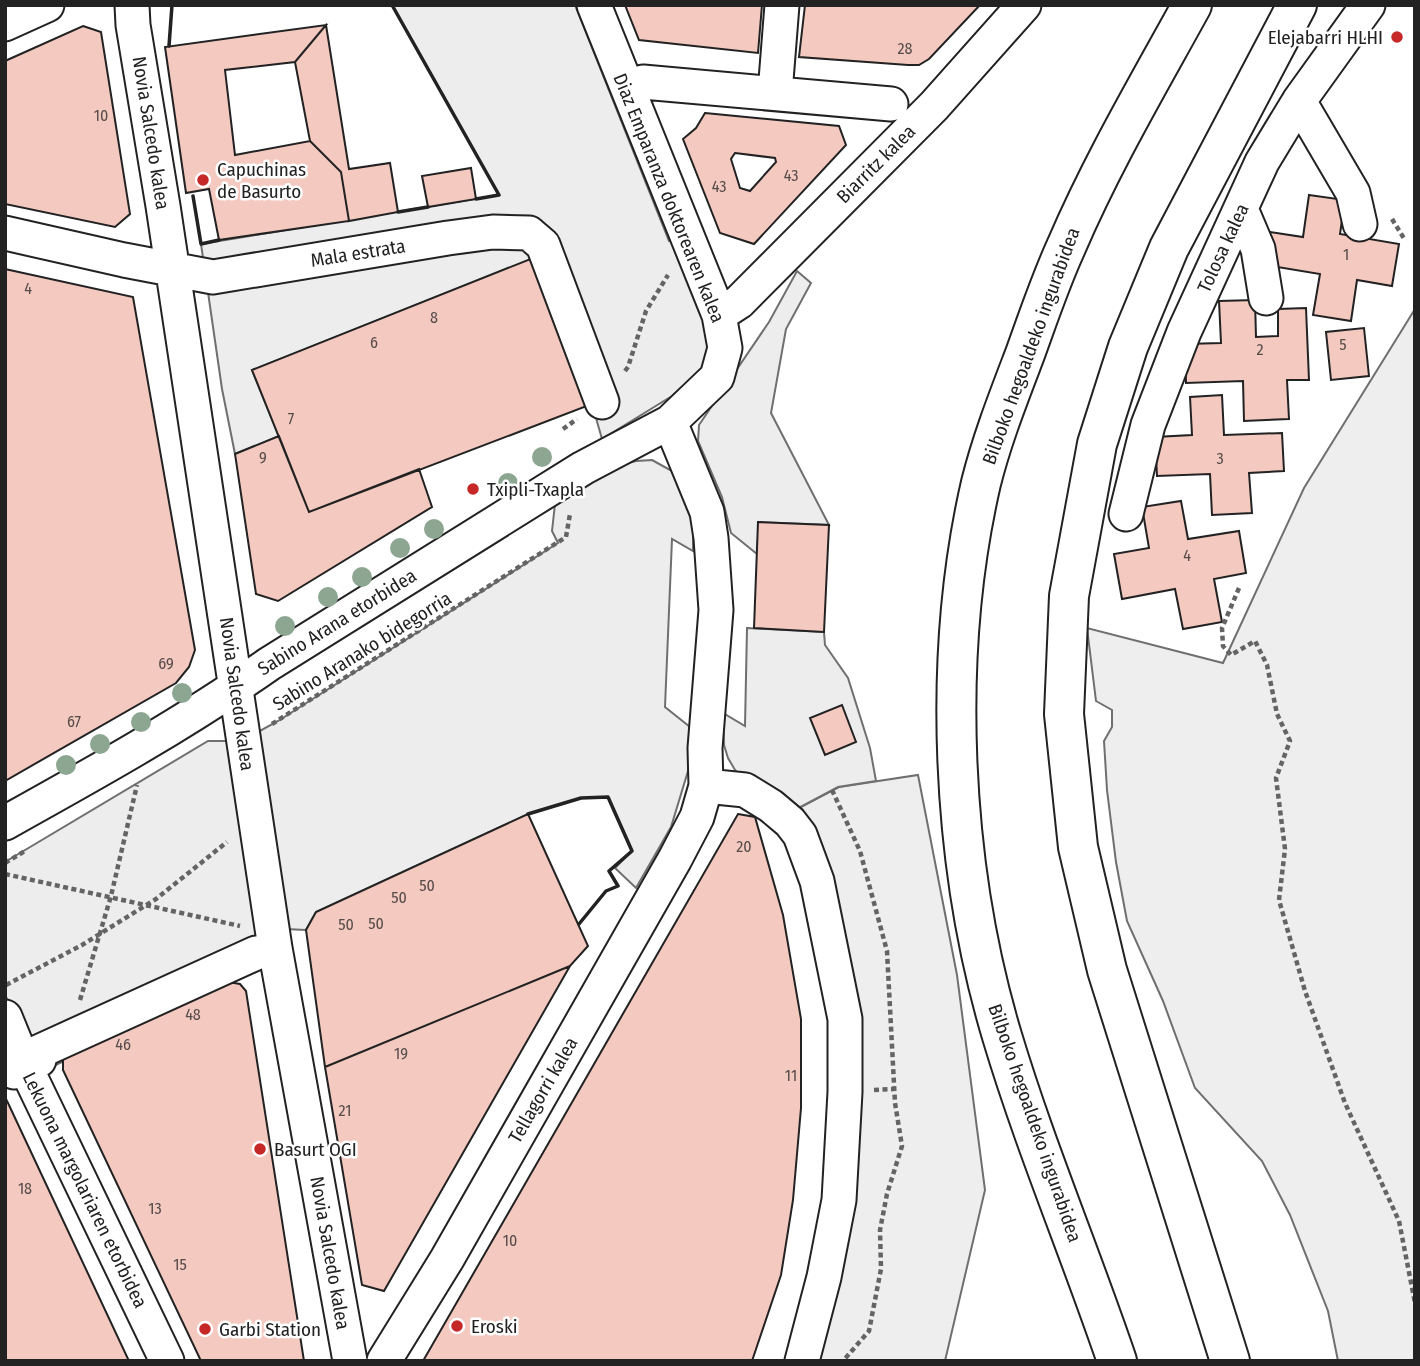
<svg xmlns="http://www.w3.org/2000/svg" width="1420" height="1366" font-family="'Fira Sans Condensed',sans-serif">
  <rect width="100%" height="100%" fill="#fff"/>
  <path fill="#eee" stroke="#6f6f6f" stroke-width="2" d="M1415,309V1361H1338L1328,1311L1290,1215L1262,1161L1195,1088L1163,1001L1127,921L1116,862L1107,790L1104,741L1112,727V710L1096,701L1087,628L1223,663L1304,488Z
    M918,775L957,975L985,1190L945,1361H807L850,1139L793,811L839,787Z"/>
  <path fill="#ededed" stroke="#6f6f6f" stroke-width="2" d="M392,5H575L669,241L677,238L714,353L699,372L672,396L602,439L592,404L533,259L252,370L279,436L235,454L222,389L201,244L499,195Z
    M797,271L811,283L786,329L771,413L829,525L759,522L757,554L731,533L722,497L698,441L699,425L769,322Z
    M652,460L672,471L693,515V551L672,539L665,707L690,727L688,771L671,827L636,888L615,868L632,851L608,797L581,798L528,814L316,912L306,930L285,929L249,737L278,721L558,543L552,531L555,504L573,495L613,467L636,461Z
    M747,628L824,632L825,645L848,678L870,748L876,781L838,787L793,811L743,779L735,770L728,758L724,745L723,713L745,726Z
    M208,741H233L269,965L63,1055L62,1062L37,1074L5,994V862Z"/>
  <path fill="#f3c9c0" stroke="#222" stroke-width="2" fill-rule="evenodd" d="M625,5H762L758,53L639,40Z
    M805,5H980L929,59L919,65H908L799,57Z
    M326,25L295,62L225,70L235,155L310,141L341,172L349,221L219,240L209,189L186,193L165,47Z
    M326,25L349,169L390,163L398,212L349,221L341,172L310,141L295,62Z
    M83,26L101,32L130,214L115,227L5,204V61Z
    M705,113L839,126L846,145L754,244L720,233L683,139L696,128ZM735,153L775,158L776,162L750,191L740,188L731,159Z
    M471,168L476,199L428,207L422,176Z
    M1309,195L1345,200L1340,234L1399,244L1392,286L1357,280L1351,321L1313,315L1320,274L1265,265L1270,232L1303,237Z
    M533,258L592,404L309,512L252,370Z
    M5,269L133,297L195,650L189,667L176,683L5,781Z
    M1255,300L1256,337L1278,336V309L1306,308L1309,380H1287L1289,419L1244,421L1243,381L1186,383L1185,344L1221,343L1219,301Z
    M1364,328L1369,376L1331,380L1326,332Z
    M1222,395L1224,435L1282,433L1284,471L1249,473L1252,513L1212,515L1210,474L1157,476L1155,437L1192,435L1190,397Z
    M279,436L309,512L419,469L432,507L278,601L256,594L235,454Z
    M1181,501L1188,539L1239,531L1246,573L1214,579L1222,622L1183,629L1175,589L1122,599L1114,554L1149,548L1142,507Z
    M758,522L829,525L824,632L754,628Z
    M842,705L856,742L825,755L810,718Z
    M528,814L588,946L570,966L325,1067L306,930L316,912Z
    M738,814L755,817L783,915L801,1019V1108L793,1200L781,1275L752,1361H423Z
    M570,966L384,1291L362,1285L325,1067Z
    M228,982L240,984L246,991L304,1361H201L63,1070V1055Z
    M5,1097L8,1103L129,1361H5Z"/>
  <g fill="none" stroke-linecap="round" stroke-linejoin="round">
    <g stroke="#222" stroke-width="37">
      <path id="minor" d="M132,5L133,25L163,206L275,948L350,1361
        M5,24L47,5
        M643,82L891,104
        M775,93L782,5
        M1299,101L1353,193L1360,224
        M1241,209L1258,249L1266,298
        M5,233L124,260L213,277L448,238L493,232L529,233L543,245L602,402
        M719,315L739,302L934,106L1024,5
        M1126,514L1148,425L1184,332L1262,162L1299,101L1368,5
        M706,786L745,790L771,806L790,822L800,835L817,881L845,1019V1092L839,1200L824,1277L802,1361
        M5,823C95,773 185,723 269,664L583,468L670,422L717,377L725,348L719,315L594,5
        M5,1017L25,1066L167,1361
        M14,1072L39,1060L36,1053L256,953
        M384,1361L447,1259L675,859L697,817L706,786L705,748L716,610L711,538L707,512L670,422"/>
    </g>
    <g stroke="#222" stroke-width="42">
      <path id="highway" d="M1117,1361C1080,1252 1035,1146 1002,1036C951,866 941,656 981,483C992,439 1009,396 1025,354C1038,318 1050,282 1066,247C1102,163 1148,85 1192,5
        M1230,1361L1107,970L1078,847L1064,714L1069,596L1097,444L1128,347L1169,248L1297,5"/>
    </g>
    <path stroke="#646464" stroke-width="4.5" stroke-dasharray="5 3.5" stroke-linecap="butt" d="M1392,219L1405,240
      M625,371L628,367L646,311L668,275
      M563,429L577,419
      M1239,588L1222,628L1223,646L1231,655L1255,641L1267,665L1277,714L1290,741L1276,778L1285,849L1279,900L1305,991L1345,1103L1399,1221L1415,1303
      M272,724L566,537L570,514
      M832,790L860,851L887,951L895,1103L902,1146L887,1194L880,1230L881,1269L869,1331L843,1361
      M5,863L25,851
      M5,874L240,926
      M6,985L82,945L156,899L227,842
      M80,1000L111,896L137,785
      M874,1090L894,1089"/>
    <use href="#minor" stroke="#fff" stroke-width="33"/>
    <use href="#highway" stroke="#fff" stroke-width="38"/>
    <path stroke="#222" stroke-width="3.5" d="M392,5L499,195L476,199
      M169,46L172,5
      M193,196L201,244L219,240
      M398,212L428,207
      M528,814L581,798L608,797L632,851L609,871L618,886L606,891L579,924"/>
  </g>
  <g fill="#8da692">
    <circle cx="542" cy="457" r="10"/>
    <circle cx="508" cy="483" r="10"/>
    <circle cx="434" cy="529" r="10"/>
    <circle cx="400" cy="548" r="10"/>
    <circle cx="362" cy="577" r="10"/>
    <circle cx="328" cy="597" r="10"/>
    <circle cx="285" cy="626" r="10"/>
    <circle cx="182" cy="693" r="10"/>
    <circle cx="141" cy="722" r="10"/>
    <circle cx="100" cy="744" r="10"/>
    <circle cx="66" cy="765" r="10"/>
  </g>
  <g fill="#c62828" stroke="#fff" stroke-width="2.5">
    <circle cx="1397" cy="37" r="7"/>
    <circle cx="203" cy="180" r="7"/>
    <circle cx="473" cy="489" r="7"/>
    <circle cx="260" cy="1149" r="7"/>
    <circle cx="457" cy="1326" r="7"/>
    <circle cx="205" cy="1329" r="7"/>
  </g>
  <g text-anchor="middle" dominant-baseline="central" stroke-width="5" stroke-linejoin="round" paint-order="stroke">
    <g font-size="16" fill="#564c4a">
      <text x="905" y="48">28</text>
      <text x="101" y="115">10</text>
      <text x="791" y="175">43</text>
      <text x="719" y="186">43</text>
      <text x="1346" y="254">1</text>
      <text x="28" y="288">4</text>
      <text x="434" y="317">8</text>
      <text x="374" y="342">6</text>
      <text x="1343" y="344">5</text>
      <text x="1260" y="349">2</text>
      <text x="291" y="418">7</text>
      <text x="263" y="457">9</text>
      <text x="1220" y="458">3</text>
      <text x="1187" y="555">4</text>
      <text x="166" y="663">69</text>
      <text x="74" y="721">67</text>
      <text x="744" y="846">20</text>
      <text x="427" y="885">50</text>
      <text x="399" y="897">50</text>
      <text x="376" y="923">50</text>
      <text x="346" y="924">50</text>
      <text x="193" y="1014">48</text>
      <text x="123" y="1044">46</text>
      <text x="401" y="1053">19</text>
      <text x="791" y="1075">11</text>
      <text x="345" y="1110">21</text>
      <text x="25" y="1188">18</text>
      <text x="155" y="1208">13</text>
      <text x="510" y="1240">10</text>
      <text x="180" y="1264">15</text>
    </g>
    <g font-size="19" fill="#222" stroke="#fff" text-anchor="start">
      <text x="1383" y="37" text-anchor="end">Elejabarri HLHI</text>
      <text x="217" y="169">Capuchinas<tspan x="217" dy="22">de Basurto</tspan></text>
      <text x="487" y="489">Txipli-Txapla</text>
      <text x="274" y="1149">Basurt OGI</text>
      <text x="471" y="1326">Eroski</text>
      <text x="219" y="1329">Garbi Station</text>
    </g>
    <g font-size="19" fill="#222" stroke="#fff">
      <text transform="translate(151 133) rotate(81)">Novia Salcedo kalea</text>
      <text transform="translate(876 164) rotate(-45)">Biarritz kalea</text>
      <text transform="translate(669 198) rotate(68)">Diaz Emparanza doktorearen kalea</text>
      <text transform="translate(1223 248) rotate(-65)">Tolosa kalea</text>
      <text transform="translate(358 253) rotate(-9)">Mala estrata</text>
      <text transform="translate(1031 346) rotate(-70)">Bilboko hegoaldeko ingurabidea</text>
      <text transform="translate(337 622) rotate(-32)">Sabino Arana etorbidea</text>
      <text transform="translate(362 651) rotate(-32)">Sabino Aranako bidegorria</text>
      <text transform="translate(237 694) rotate(82)">Novia Salcedo kalea</text>
      <text transform="translate(543 1090) rotate(-60)">Tellagorri kalea</text>
      <text transform="translate(1035 1123) rotate(71)">Bilboko hegoaldeko ingurabidea</text>
      <text transform="translate(85 1190) rotate(64)">Lekuona margolariaren etorbidea</text>
      <text transform="translate(330 1253) rotate(80)">Novia Salcedo kalea</text>
    </g>
  </g>
  <rect width="1420" height="1366" fill="none" stroke="#222222" stroke-width="14"/>
</svg>
